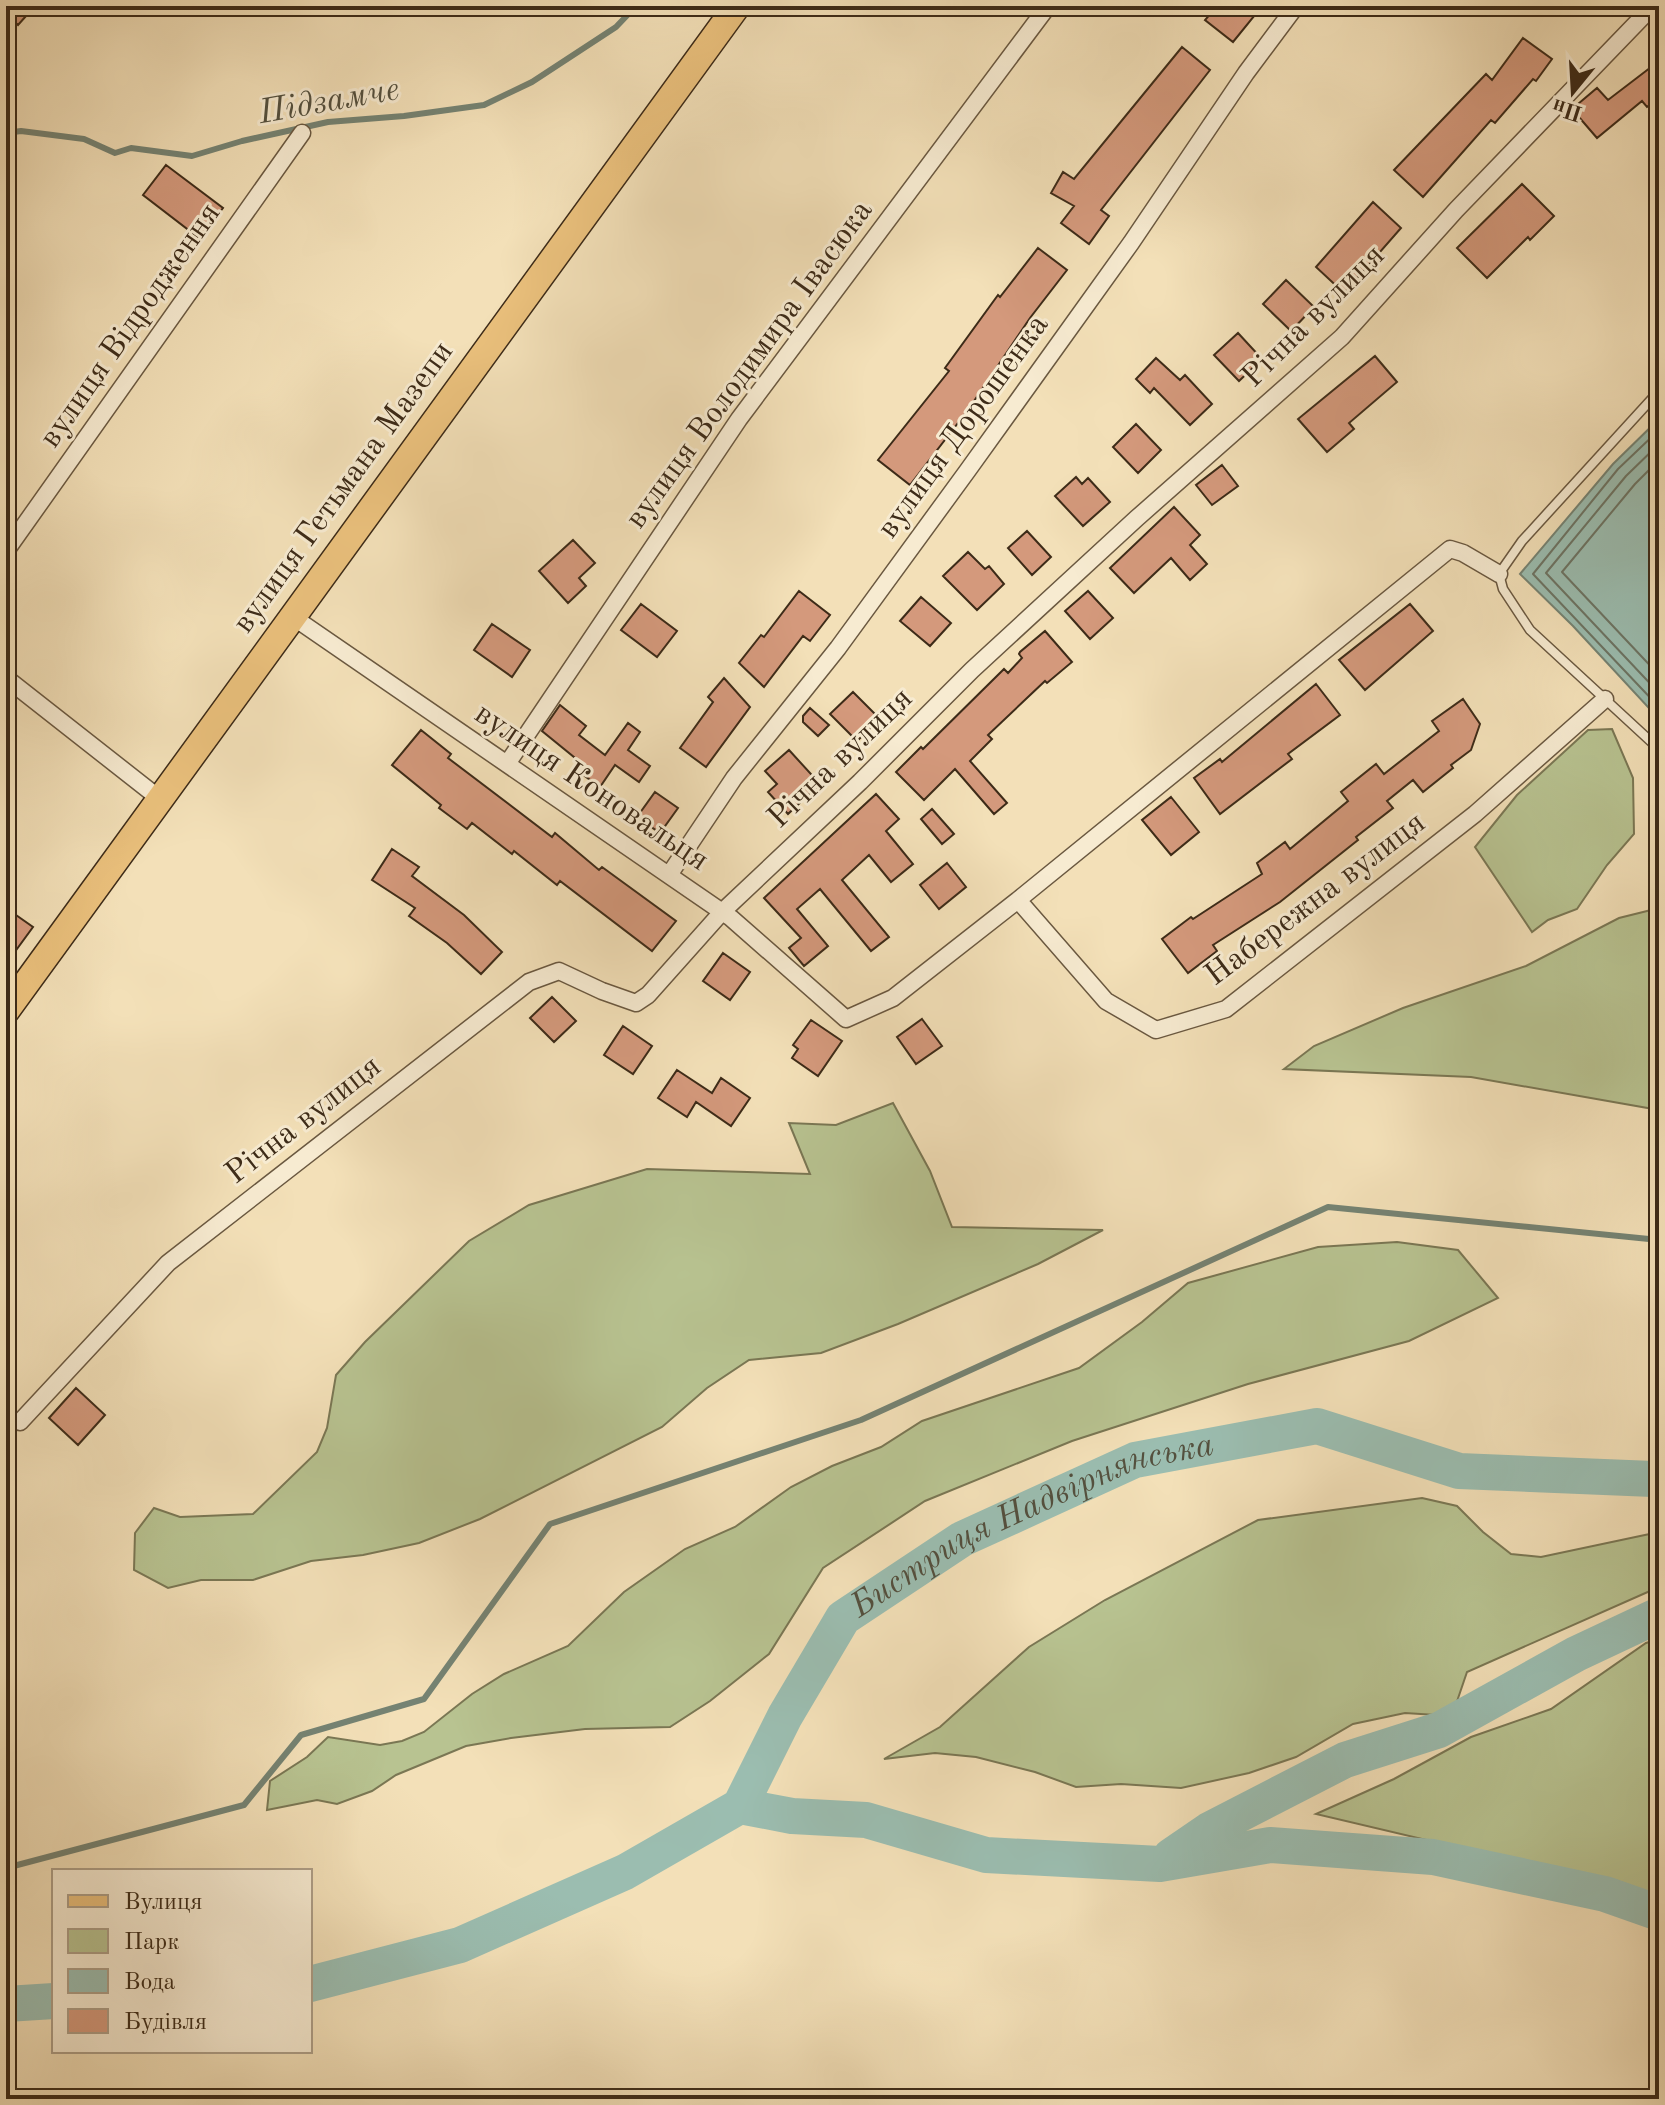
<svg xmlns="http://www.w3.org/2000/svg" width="1665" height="2105" font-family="'Old Standard TT',serif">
  <rect width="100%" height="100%" fill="#f3e0b8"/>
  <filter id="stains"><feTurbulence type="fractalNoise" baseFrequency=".0025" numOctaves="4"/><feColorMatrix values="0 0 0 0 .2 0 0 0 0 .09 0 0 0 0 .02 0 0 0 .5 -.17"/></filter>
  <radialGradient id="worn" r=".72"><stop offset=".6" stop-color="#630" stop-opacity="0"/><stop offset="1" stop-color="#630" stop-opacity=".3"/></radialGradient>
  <path fill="#b8c391" stroke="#7a7754" stroke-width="2" d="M1612,729L1633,778L1634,834L1607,865L1577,909L1548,920L1532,932L1475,847L1517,795L1588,730Z
    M1659,908V1110L1471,1077L1284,1069L1314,1046L1403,1008L1526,966L1619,918Z
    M893,1103L930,1171L952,1227L1103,1230L1038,1264L898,1324L821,1353L749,1360L707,1388L662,1427L480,1519L419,1543L363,1555L311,1561L253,1580H201L168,1588L134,1570L135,1533L154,1508L180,1517L253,1514L317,1452L327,1428L336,1375L365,1342L469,1241L529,1205L647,1169L810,1174L789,1123L836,1125Z
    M1397,1242L1458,1250L1498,1298L1409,1341L1248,1384L1072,1441L925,1501L823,1568L769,1654L710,1701L670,1727L585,1729L511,1738L466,1746L396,1775L372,1791L337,1804L317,1800L267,1810L270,1781L307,1757L328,1737L380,1745L402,1741L424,1732L472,1694L504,1674L568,1646L624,1592L685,1549L735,1527L791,1487L832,1466L881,1447L922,1421L1079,1368L1142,1322L1188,1283L1318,1247Z
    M1422,1498L1457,1506L1483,1532L1511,1554L1541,1557L1659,1532V1587L1467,1672L1452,1716L1405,1713L1353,1724L1296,1757L1249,1773L1181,1788L1121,1784L1076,1787L1035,1772L976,1757L935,1753L884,1759L940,1727L1029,1647L1105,1600L1258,1520Z
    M1659,1639V1903L1549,1869L1316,1814L1394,1779L1471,1737L1551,1709L1646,1643Z"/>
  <path fill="#9bbdb0" stroke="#758373" stroke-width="2" d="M1659,419V719L1573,626L1520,574L1613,464Z"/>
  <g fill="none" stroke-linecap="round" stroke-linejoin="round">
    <path stroke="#6c7464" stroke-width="2" d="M1659,430L1618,469L1533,574L1659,707
      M1659,444L1626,476L1546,573L1659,693
      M1659,460L1635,484L1562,572L1659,675"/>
    <path stroke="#758373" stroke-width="6" d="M6,133L21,131L84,139L115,153L131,148L192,156L242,141L328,122L404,116L484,105L532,82L616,27L636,6
      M6,1868L244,1805L301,1735L424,1699L550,1524L861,1420L1328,1207L1659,1240"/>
    <g stroke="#9bbdb0" stroke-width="36">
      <path d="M740,1806L792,1816L866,1820L986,1855L1160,1864L1270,1845L1433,1857L1605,1894L1659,1913"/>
      <path d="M1171,1856L1209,1830L1345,1760L1439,1730L1576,1654L1659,1615"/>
      <path id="s1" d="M310,1984L460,1945L625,1872L740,1806L785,1716L843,1618L962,1539L1135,1460L1317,1426L1459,1471L1653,1479L1659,1477"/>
      <path d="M6,2004L54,2001"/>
    </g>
  </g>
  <path fill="#d4997c" stroke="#3d2b18" stroke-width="2" d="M6,6H35L18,25L6,14Z
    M1217,6H1243L1255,15L1233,42L1205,20Z
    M1523,38L1552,59L1536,81L1533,79L1495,123L1491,120L1423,197L1394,170L1486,74L1492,80Z
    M1182,47L1210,70L1101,210L1109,216L1089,244L1061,223L1074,206L1051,193L1063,172L1074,179Z
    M1659,61V98L1647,107L1642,101L1597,138L1572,109L1597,88L1608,100Z
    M166,165L223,208L199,238L143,195Z
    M1522,184L1554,216L1530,240L1528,237L1487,278L1457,248Z
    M1373,202L1401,228L1344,293L1316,267Z
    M1038,248L1067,270L1030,318L968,410L910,485L878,460L949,371L945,368L998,295L1000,297Z
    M1286,280L1314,307L1291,331L1263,304Z
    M1238,333L1262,359L1239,381L1214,355Z
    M1375,356L1397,382L1349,423L1354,429L1327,452L1298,419Z
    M1156,358L1180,380L1185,375L1212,404L1190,425L1154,388L1150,393L1136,379Z
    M1136,424L1161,450L1138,473L1113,447Z
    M1222,465L1238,486L1212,505L1196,485Z
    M1076,477L1082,484L1088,478L1110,502L1083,526L1055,496Z
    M1174,507L1200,535L1190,545L1207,564L1190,580L1171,558L1134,593L1110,568Z
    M1027,531L1051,557L1032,575L1008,548Z
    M573,540L595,563L579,578L586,586L568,603L539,571Z
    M968,552L985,569L989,566L1004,584L977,610L943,576Z
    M799,591L830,615L810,641L803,636L764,687L739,663L761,635L764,637Z
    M1088,591L1113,618L1090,639L1065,611Z
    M921,597L951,623L930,646L900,621Z
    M641,604L677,631L657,657L621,630Z
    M1410,604L1433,631L1365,690L1339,660Z
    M492,624L530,650L512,677L474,650Z
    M1045,631L1072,662L1047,683L1045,681L988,735L992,739L970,761L1007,803L994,814L955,769L924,800L896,772L921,747L923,749L1004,669L1008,673L1022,658L1019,654L1020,652Z
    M724,678L750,707L706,767L680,748L713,702L708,697Z
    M1316,684L1340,715L1288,754L1292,759L1220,814L1194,778L1220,759L1222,762Z
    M853,692L880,719L857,741L830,714Z
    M1463,699L1480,724L1471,750L1451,765L1453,768L1423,792L1413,780L1387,801L1393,808L1356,837L1358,840L1280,902L1213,945L1217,951L1188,973L1162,939L1191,917L1193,919L1262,874L1257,863L1285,842L1290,849L1348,801L1341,792L1376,764L1384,774L1439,731L1432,721Z
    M560,705L586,726L579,735L605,755L628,723L640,732L628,750L650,766L639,782L615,765L600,787L575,769L580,762L542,731Z
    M810,708L829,725L818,736L803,722V716Z
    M421,730L451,754L448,758L552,837L555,833L599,870L602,867L676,921L652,951L560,881L557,885L514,851L512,854L472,823L467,829L439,808L441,805L392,765Z
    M789,750L820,784L788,814L768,792L777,784L765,771Z
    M655,792L678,808L660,833L637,817Z
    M876,794L899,819L886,831L913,864L891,882L869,855L842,880L889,937L871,951L820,889L797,909L828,946L804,966L789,948L801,938L764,898Z
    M1171,797L1199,832L1171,855L1142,820Z
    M932,809L954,834L942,844L921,819Z
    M392,849L419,867L412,876L464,915L502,952L481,974L447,943L409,916L415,908L372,880Z
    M947,863L966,887L939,909L920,885Z
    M6,908L33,927L6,964Z
    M723,953L750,972L730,1000L703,981Z
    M552,997L576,1021L554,1042L530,1018Z
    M922,1019L942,1046L916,1064L897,1037Z
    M811,1020L842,1041L818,1076L792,1058L798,1049L793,1045Z
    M623,1026L652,1046L633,1074L604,1055Z
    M677,1070L712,1093L721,1078L750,1098L731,1126L696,1102L687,1117L658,1098Z
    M76,1388L105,1415L78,1445L49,1418Z"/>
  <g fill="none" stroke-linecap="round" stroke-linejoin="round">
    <g stroke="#6a5840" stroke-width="11">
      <path id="service" d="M1659,391L1522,541L1499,574L1503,589L1530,630L1659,749"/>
    </g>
    <g stroke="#6a5840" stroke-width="19">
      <path id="minor" d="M6,551L302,133
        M293,617L731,918L846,1019L893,998L1018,900L1106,1001L1156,1030L1226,1009L1475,814L1605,699
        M6,678L160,799
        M507,764L739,419L1048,6
        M669,875L734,778L838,648L968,470L1131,243L1246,73L1296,6
        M1018,900L1450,549L1463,553L1499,574
        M20,1422L168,1263L529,982L559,971L602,991L636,1003L648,995L722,912L860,782L972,670L1137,518L1342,337L1456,210L1653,6"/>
    </g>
    <g stroke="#3d2b18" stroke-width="29">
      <path id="primary" d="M6,1011L737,6"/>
    </g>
    <use href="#service" stroke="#f7ebd1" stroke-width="8"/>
    <use href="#minor" stroke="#f7ebd1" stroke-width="16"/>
    <use href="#primary" stroke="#eac07c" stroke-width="26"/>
  </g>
  <g text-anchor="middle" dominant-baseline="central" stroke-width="6" stroke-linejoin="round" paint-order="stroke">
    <g font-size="32" fill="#3d2b18" stroke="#f7ebd1">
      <text transform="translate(1314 317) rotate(-45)">Річна вулиця</text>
      <text transform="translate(131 326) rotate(-55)">вулиця Відродження</text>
      <text transform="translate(750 365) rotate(-54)">вулиця Володимира Івасюка</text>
      <text transform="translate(964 427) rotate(-54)">вулиця Дорошенка</text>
      <text transform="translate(344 488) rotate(-54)">вулиця Гетьмана Мазепи</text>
      <text transform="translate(841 759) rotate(-44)">Річна вулиця</text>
      <text transform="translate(591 788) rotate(34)">вулиця Коновальця</text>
      <text transform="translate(1316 900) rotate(-37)">Набережна вулиця</text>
      <text transform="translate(304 1121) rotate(-38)">Річна вулиця</text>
    </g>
    <g font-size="34" font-style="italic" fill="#54503e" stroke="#f7ebd1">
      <text transform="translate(329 102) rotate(-10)">Підзамче</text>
      <text stroke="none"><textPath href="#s1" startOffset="896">Бистриця Надвірнянська</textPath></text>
    </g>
  </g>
  <rect width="1665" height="2105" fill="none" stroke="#f3e0b8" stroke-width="32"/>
  <rect x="8" y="8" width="1649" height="2089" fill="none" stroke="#3d2b18" stroke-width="4"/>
  <rect x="16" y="16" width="1633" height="2073" fill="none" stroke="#3d2b18" stroke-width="2"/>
  <rect x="52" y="1869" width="260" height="184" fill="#f7ebd1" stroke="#ad9e87" stroke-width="2"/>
  <rect x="68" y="1895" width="40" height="12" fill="#eac07c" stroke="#ad9e87" stroke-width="2"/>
  <text x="124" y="1909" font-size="24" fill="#3d2b18">Вулиця</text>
  <rect x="68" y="1929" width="40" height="24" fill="#b8c391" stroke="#ad9e87" stroke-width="2"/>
  <text x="124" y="1949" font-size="24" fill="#3d2b18">Парк</text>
  <rect x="68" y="1969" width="40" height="24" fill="#9bbdb0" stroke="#ad9e87" stroke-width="2"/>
  <text x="124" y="1989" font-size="24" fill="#3d2b18">Вода</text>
  <rect x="68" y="2009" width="40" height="24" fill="#d4997c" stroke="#ad9e87" stroke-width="2"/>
  <text x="124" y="2029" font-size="24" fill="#3d2b18">Будівля</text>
  <g transform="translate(1573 92) rotate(198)" stroke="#f7ebd1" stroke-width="6" paint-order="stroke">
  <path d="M0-6L14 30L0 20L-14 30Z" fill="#3d2b18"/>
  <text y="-12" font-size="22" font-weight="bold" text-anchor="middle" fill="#3d2b18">Пн</text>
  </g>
  <rect width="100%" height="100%" filter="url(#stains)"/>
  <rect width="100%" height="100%" fill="url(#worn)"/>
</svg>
